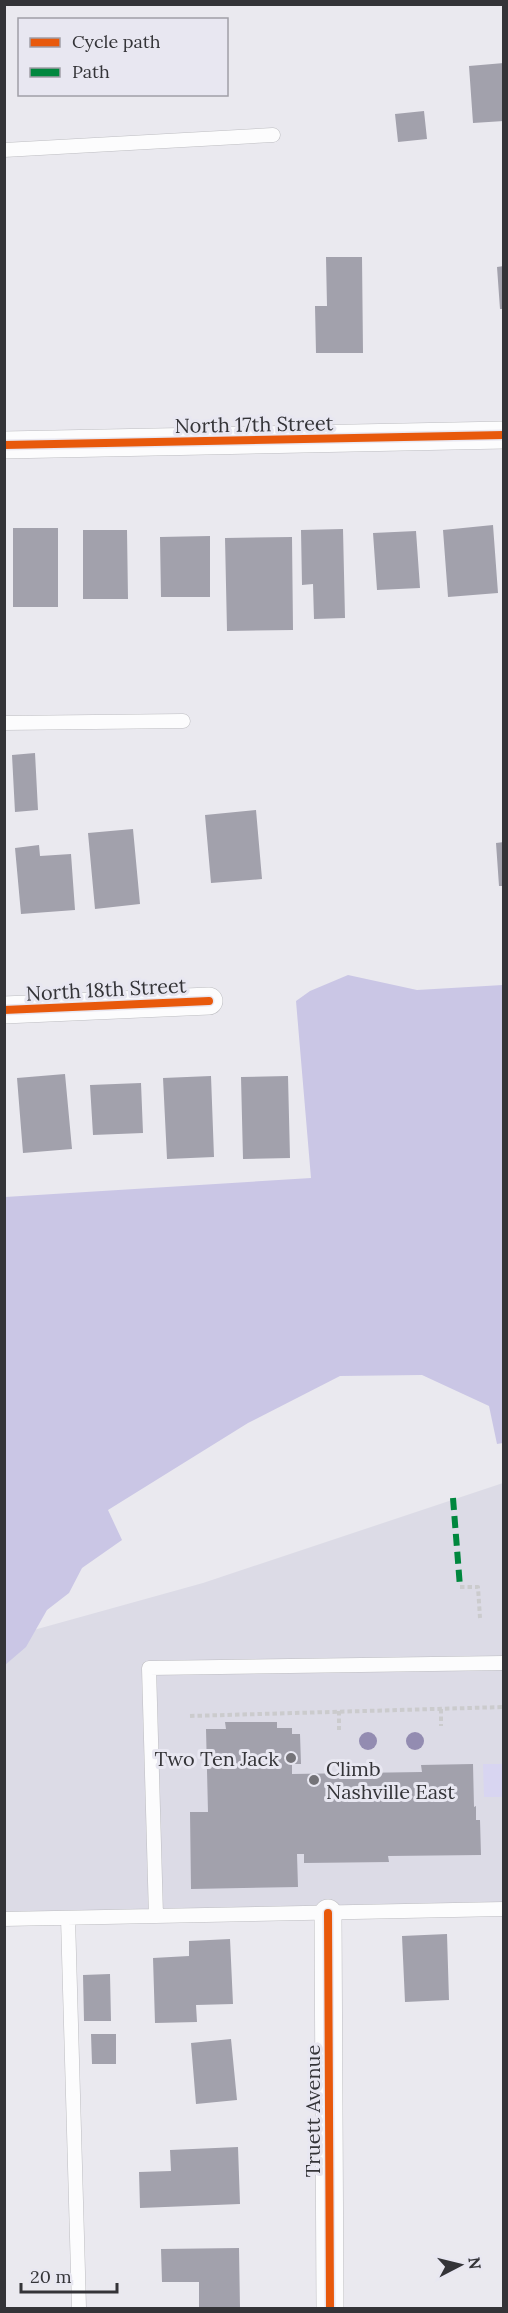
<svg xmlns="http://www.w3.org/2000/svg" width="508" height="2313" font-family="Lora,serif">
  <rect width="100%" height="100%" fill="#eae9ef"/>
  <path fill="#dcdbe6" d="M503,1483V1909L5,1919V1638L203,1583Z"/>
  <path fill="#d8d5f1" d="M483,1764H503V1797H484Z"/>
  <path fill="#cac6e5" d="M348,975L417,990L503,985V1443L497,1444L489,1406L422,1375L340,1376L248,1423L108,1510L122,1540L82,1568L69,1593L47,1610L26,1647L5,1665V1197L311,1178L296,1001L310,991Z"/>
  <path fill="#a2a1ac" d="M504,63V121L473,123L469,66Z
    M424,111L427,139L398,142L395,114Z
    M326,257H362L363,353H316L315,306H327Z
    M504,266V309H500L497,267Z
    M493,525L498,593L448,597L443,530Z
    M13,528H58V607H13Z
    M343,529L345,618L314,619L313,584L302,585L301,530Z
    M83,530H127L128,599H83Z
    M416,531L420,588L377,590L373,533Z
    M210,536V597H161L160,537Z
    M292,537L293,630L227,631L225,538Z
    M35,753L38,810L15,812L12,755Z
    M256,810L262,879L211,883L205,815Z
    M133,829L140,904L95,909L88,833Z
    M504,842V886H499L496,843Z
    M39,845L40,856L71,854L75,910L21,914L15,848Z
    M65,1074L72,1149L23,1153L17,1078Z
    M211,1076L214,1157L167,1159L163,1078Z
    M288,1076L290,1158L243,1159L241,1077Z
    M141,1083L143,1133L93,1135L90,1085Z
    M225,1722H277V1728H292V1734H300L301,1764H292V1774L422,1772L421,1765L473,1764L474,1807L476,1806V1820H480L481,1855L388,1856L389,1862L304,1863V1854H297L298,1887L191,1889L190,1812H208L206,1729H226Z
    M447,1934L449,2000L405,2002L402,1936Z
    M230,1939L233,2004L196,2005L197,2022L155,2023L153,1958L189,1956V1941Z
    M110,1974L111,2021H84L83,1975Z
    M91,2034H116V2064H92Z
    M231,2039L237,2100L196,2104L191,2043Z
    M238,2147L240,2204L140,2208L139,2172L171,2171L170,2150Z
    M239,2248L240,2308H199V2282H162L161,2249Z"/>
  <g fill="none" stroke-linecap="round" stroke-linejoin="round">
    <g stroke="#bdbdc1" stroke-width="15">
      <path id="lane" d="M4,150L273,135
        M4,723L183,721
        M156,1916L149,1668L504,1663
        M68,1918L79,2308
        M4,1919L504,1909"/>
    </g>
    <g stroke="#bdbdc1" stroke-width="28">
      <path id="street" d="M4,445L504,435
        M4,1010L209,1001
        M328,1913L330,2308"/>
    </g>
    <path stroke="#cbcbcd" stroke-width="4" stroke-dasharray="4.5 3" stroke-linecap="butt" d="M460,1587H478L480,1618
      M441,1709V1726
      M339,1711V1730
      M190,1716L504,1707"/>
    <use href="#lane" stroke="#fcfcfd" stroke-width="14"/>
    <use href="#street" stroke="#fcfcfd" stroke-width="27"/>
    <path stroke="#00873e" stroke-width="6" stroke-dasharray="12 6" stroke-linecap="butt" d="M453,1498L460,1587"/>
    <g stroke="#e8e7f1" stroke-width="11">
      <path id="cycleway" d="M4,445L504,435
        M4,1010L209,1001
        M328,1913L330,2308"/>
    </g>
    <use href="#cycleway" stroke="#e8590c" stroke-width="8"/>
  </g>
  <g fill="#938cb1">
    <circle cx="368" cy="1741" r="9"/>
    <circle cx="415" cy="1741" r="9"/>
  </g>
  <g fill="#747378" stroke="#e8e7f1" stroke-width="2">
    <circle cx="291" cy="1758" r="6"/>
    <circle cx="314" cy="1780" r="6"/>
  </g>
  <g text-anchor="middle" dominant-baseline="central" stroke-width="6" stroke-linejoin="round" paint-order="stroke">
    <g font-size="20" fill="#343438" stroke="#e8e7f1">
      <text transform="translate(254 424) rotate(-1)">North 17th Street</text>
      <text transform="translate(106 989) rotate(-3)">North 18th Street</text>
      <text transform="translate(312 2111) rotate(-90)">Truett Avenue</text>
    </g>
    <g font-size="20" fill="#343438" stroke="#e8e7f1" text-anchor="end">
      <text x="279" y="1758">Two Ten Jack</text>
      <text x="326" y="1768" text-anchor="start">Climb<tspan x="326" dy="23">Nashville East</tspan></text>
    </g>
  </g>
  <rect width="508" height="2313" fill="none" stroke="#343438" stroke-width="12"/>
  <rect x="18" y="18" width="210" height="78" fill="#e8e7f1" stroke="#a09fa7" stroke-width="1.5"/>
  <rect x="30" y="38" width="30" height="9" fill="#e8590c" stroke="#a09fa7" stroke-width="1.5"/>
  <text x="72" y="48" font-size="18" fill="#343438">Cycle path</text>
  <rect x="30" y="68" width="30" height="9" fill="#00873e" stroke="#a09fa7" stroke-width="1.5"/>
  <text x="72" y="78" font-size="18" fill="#343438">Path</text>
  <g transform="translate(460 2265) rotate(83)" stroke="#e8e7f1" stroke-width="4.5" paint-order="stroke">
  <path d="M0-4.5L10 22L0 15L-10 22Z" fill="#343438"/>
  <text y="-9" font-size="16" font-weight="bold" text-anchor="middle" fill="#343438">N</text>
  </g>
  <path d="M21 2283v9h96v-9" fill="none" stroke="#343438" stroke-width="3"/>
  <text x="30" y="2283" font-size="18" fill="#343438" stroke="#e8e7f1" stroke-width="4.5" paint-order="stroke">20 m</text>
</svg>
